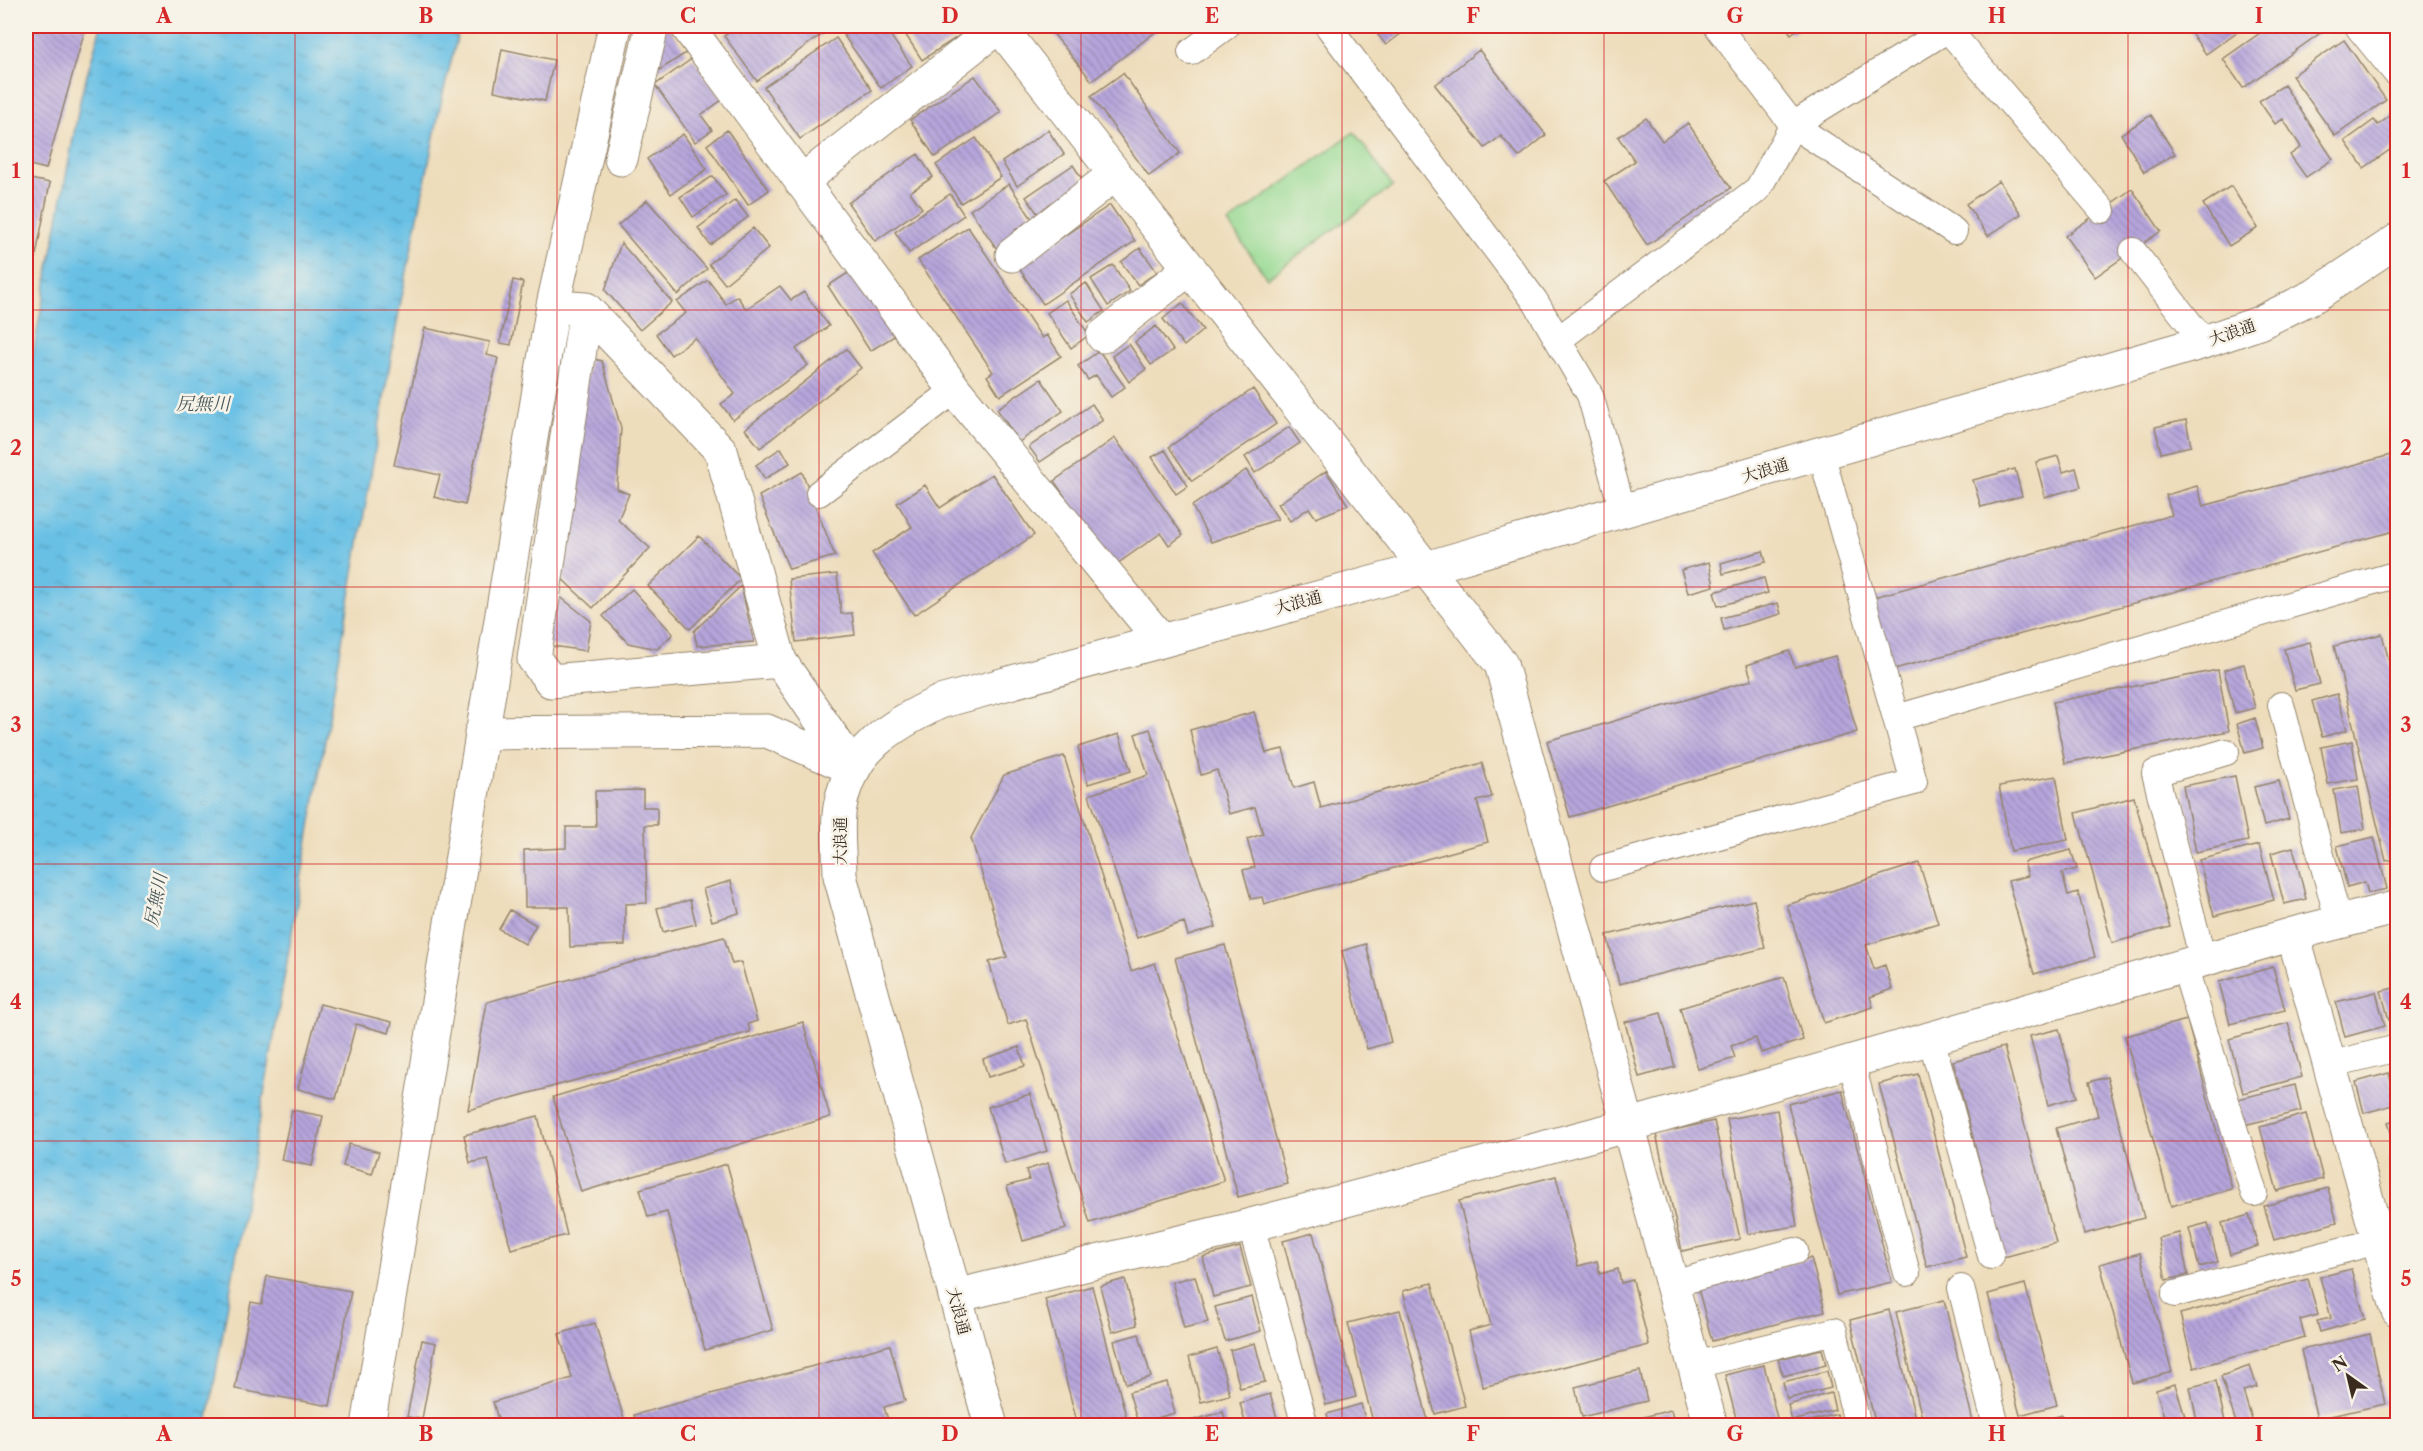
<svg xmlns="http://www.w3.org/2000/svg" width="2423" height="1451" font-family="'Libre Caslon Text','Noto Serif JP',serif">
  <defs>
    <pattern id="water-ripples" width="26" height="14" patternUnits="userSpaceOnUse" patternTransform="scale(1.5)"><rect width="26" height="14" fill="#67c0e5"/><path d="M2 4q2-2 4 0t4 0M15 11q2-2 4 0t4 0" fill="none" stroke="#569cb9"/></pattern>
    <pattern id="building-back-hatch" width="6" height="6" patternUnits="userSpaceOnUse" patternTransform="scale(1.5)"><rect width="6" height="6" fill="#b6a5dc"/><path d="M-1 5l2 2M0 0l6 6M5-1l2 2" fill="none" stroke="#9587b2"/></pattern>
  </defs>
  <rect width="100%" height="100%" fill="#f7f3e8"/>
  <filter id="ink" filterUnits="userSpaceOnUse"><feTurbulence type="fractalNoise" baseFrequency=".0167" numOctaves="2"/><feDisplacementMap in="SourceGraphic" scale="12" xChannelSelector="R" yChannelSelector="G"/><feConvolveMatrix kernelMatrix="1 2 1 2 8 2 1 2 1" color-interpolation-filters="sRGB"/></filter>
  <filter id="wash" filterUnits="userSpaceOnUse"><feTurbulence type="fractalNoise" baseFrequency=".008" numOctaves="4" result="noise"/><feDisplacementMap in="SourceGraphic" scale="24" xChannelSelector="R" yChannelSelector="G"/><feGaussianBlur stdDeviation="1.35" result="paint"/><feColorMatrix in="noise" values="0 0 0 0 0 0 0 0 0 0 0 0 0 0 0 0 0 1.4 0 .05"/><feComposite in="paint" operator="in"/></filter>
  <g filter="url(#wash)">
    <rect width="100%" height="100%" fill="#edb"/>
    <path fill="#96d991" stroke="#688258" stroke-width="1.5" d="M1354,132L1393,186L1267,278L1228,223Z"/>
    <path fill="url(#water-ripples)" stroke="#517582" stroke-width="1.5" d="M101,26H460L442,97L399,311L207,1425H26V391L81,96Z"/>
    <g id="blocks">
      <path fill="url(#building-back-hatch)" d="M31,26H86L46,169L26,164V45Z
        M738,26H826L829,29L757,81L724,36Z
        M837,26H892L896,31L890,35L912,66L881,88Z
        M900,26H964L962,34L922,60Z
        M1047,26H1163L1092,81Z
        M1371,26H1411L1386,45Z
        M1785,26H1802L1791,34Z
        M2186,26H2238L2241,29L2206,54Z
        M2270,26H2330L2243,88L2223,59Z
        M669,27L686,53L655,73L661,32Z
        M836,38L872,90L800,139L764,87Z
        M2344,40L2386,100L2335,136L2292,76Z
        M502,49L554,60L545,101L494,91Z
        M1479,50L1546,135L1519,157L1501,136L1485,148L1435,85Z
        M693,58L722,100L701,115L712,130L695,142L655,85Z
        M1123,73L1180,153L1149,176L1091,96Z
        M975,76L1001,112L935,157L910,120Z
        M2284,85L2333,159L2306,177L2290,155L2301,147L2283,119L2275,124L2259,101Z
        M2398,110V144L2364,168L2345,141L2374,120L2378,125Z
        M2151,115L2175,154L2144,172L2121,134Z
        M1646,118L1662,141L1688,123L1731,188L1647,245L1604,181L1635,161L1618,137Z
        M727,130L769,190L748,205L707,145Z
        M1048,130L1064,154L1017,186L1002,162Z
        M683,134L707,169L671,194L647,159Z
        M976,138L1001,177L961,203L936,165Z
        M918,154L933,177L910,192L922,208L875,241L848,203Z
        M1073,165L1088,188L1042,220L1026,197Z
        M713,176L726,195L693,217L680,197Z
        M26,178L50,183L27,302H26Z
        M1999,181L2021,214L1988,236L1966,204Z
        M1009,184L1032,219L1015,230L1020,238L999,252L970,210Z
        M2231,186L2258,228L2229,246L2203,204Z
        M2132,189L2161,231L2095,277L2065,236Z
        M950,194L964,215L909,253L895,232Z
        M647,200L707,269L678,295L618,225Z
        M735,200L748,217L710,245L698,228Z
        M1110,205L1135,241L1043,304L1018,267Z
        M968,227L1042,338L1047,335L1061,356L1000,396L987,376L993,372L918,260Z
        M753,228L769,248L725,284L709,264Z
        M621,243L672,302L640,330L605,290Z
        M1140,248L1157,272L1138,285L1121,262Z
        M1113,265L1130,291L1108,306L1091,279Z
        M854,269L896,335L870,351L828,286Z
        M513,280L523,282L511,345L500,343Z
        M708,280L726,304L737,296L746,309L780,286L791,300L804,292L829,326L796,349L808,365L733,420L721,404L735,394L695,338L671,355L656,334L686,313L677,302Z
        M1086,283L1104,311L1088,322L1069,294Z
        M1066,300L1089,335L1071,348L1047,313Z
        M1182,303L1203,330L1184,346L1163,319Z
        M1156,326L1173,350L1151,365L1135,342Z
        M425,328L490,342L487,355L498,358L465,505L434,497L440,475L394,465Z
        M1129,344L1146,369L1129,382L1112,356Z
        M846,349L861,368L760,448L745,429Z
        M1099,351L1125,387L1111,397L1096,375L1088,380L1078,366Z
        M589,358L602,361L621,428L617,489L629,494L618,520L650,548L593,608L558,575Z
        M1041,379L1063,411L1019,442L997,409Z
        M1253,389L1276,424L1192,481L1169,447Z
        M1092,404L1103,420L1040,462L1029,447Z
        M2186,420L2191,446L2161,453L2155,427Z
        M1289,427L1300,443L1255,473L1245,457Z
        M1115,438L1183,535L1169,545L1161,533L1114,566L1054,481Z
        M781,448L790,463L765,479L756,465Z
        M1165,450L1188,486L1176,494L1152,457Z
        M2398,453V530L1887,671L1867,599L2172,515L2166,495L2197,486L2203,506Z
        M2058,456L2063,472L2076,468L2081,487L2045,497L2036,462Z
        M2015,469L2022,496L1981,507L1973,480Z
        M1246,470L1278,519L1211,542L1192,506Z
        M1326,471L1348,505L1316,518L1309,508L1290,521L1278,504Z
        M802,472L835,556L789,569L759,496Z
        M992,474L1034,535L914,615L872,553L912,527L897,503L925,485L940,508Z
        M699,536L741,579L690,629L648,586Z
        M1763,551L1766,562L1723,574L1721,563Z
        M1709,562L1714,586L1688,593L1681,570Z
        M837,574L841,614L852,613L855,635L796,642L789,579Z
        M1764,578L1768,593L1718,606L1714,592Z
        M741,586L754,642L697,646L694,631Z
        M632,589L673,634L657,649L628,643L603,616Z
        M554,592L591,621L586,651L546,645Z
        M1778,603L1781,614L1724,630L1721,618Z
        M2382,634L2398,696V859L2386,861L2334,646Z
        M2310,642L2320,684L2295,690L2284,649Z
        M1789,651L1795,667L1835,656L1857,732L1570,817L1547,741L1752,680L1747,665Z
        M2244,664L2255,708L2235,713L2224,670Z
        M2218,670L2229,731L2065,763L2053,702Z
        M2337,694L2347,730L2322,737L2312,701Z
        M1254,712L1266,753L1283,749L1294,788L1314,782L1321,808L1482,763L1492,797L1477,801L1488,842L1264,904L1262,897L1251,899L1243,870L1255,867L1247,839L1263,834L1255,807L1229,814L1217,770L1201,775L1190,730Z
        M2255,718L2263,748L2245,753L2237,724Z
        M1150,729L1216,927L1188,936L1184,922L1137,938L1089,795L1148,775L1135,734Z
        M1119,734L1131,771L1088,784L1078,747Z
        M2352,741L2358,779L2328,784L2321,747Z
        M1064,756L1131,971L1155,963L1224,1181L1090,1223L1026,1019L1008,1025L989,962L1007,957L971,838L1004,775Z
        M2056,776L2068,840L2011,851L1999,786Z
        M2235,776L2248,841L2196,852L2183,786Z
        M2279,781L2289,819L2264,826L2254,787Z
        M2358,786L2365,829L2341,833L2334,790Z
        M643,790V807H657V825H645L647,903L625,904V945L570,947L569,907H525L524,850L566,848V827H596L595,791Z
        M2134,797L2170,927L2112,943L2076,813Z
        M2374,837L2387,889L2368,893L2365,882L2347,887L2337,846Z
        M2259,845L2274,900L2214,916L2199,860Z
        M2293,847L2306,899L2284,904L2271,853Z
        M2071,850L2077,869L2062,873L2068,895L2078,892L2095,957L2034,974L2008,881L2028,876L2024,862Z
        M1919,863L1938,923L1866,945L1874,969L1885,965L1892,989L1870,997L1873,1007L1824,1023L1787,905Z
        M731,881L739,913L712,921L703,889Z
        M690,900L696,924L663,932L657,908Z
        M1754,900L1765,948L1619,984L1607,935Z
        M510,910L536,925L525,944L499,929Z
        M724,937L732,964L741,962L757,1021L748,1024L750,1032L468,1110L487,1002Z
        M1366,944L1391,1042L1367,1049L1342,951Z
        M1225,945L1288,1184L1238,1197L1175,958Z
        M2273,967L2285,1010L2230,1024L2219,982Z
        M1784,977L1803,1040L1761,1053L1756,1038L1731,1046L1735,1058L1698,1069L1680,1008Z
        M2398,987V1018L2389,1020L2381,991Z
        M2376,992L2385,1026L2345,1037L2336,1002Z
        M320,1004L392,1022L389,1033L356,1024L336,1099L298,1089Z
        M1661,1013L1675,1067L1639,1077L1625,1022Z
        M2187,1020L2232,1189L2171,1206L2125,1036Z
        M803,1022L830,1117L581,1192L553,1097Z
        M2288,1023L2302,1077L2243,1093L2229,1039Z
        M2059,1029L2077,1097L2048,1105L2030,1036Z
        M1019,1047L1025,1066L988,1077L983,1059Z
        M2004,1047L2056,1243L2004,1257L1953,1061Z
        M2389,1073L2397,1104L2364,1113L2356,1082Z
        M1918,1074L1966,1257L1927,1267L1879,1084Z
        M2107,1077L2144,1218L2084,1234L2056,1128L2098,1116L2089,1082Z
        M2295,1085L2301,1111L2244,1125L2238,1099Z
        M1842,1090L1892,1282L1837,1295L1788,1104Z
        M1030,1094L1047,1151L1005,1164L988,1107Z
        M292,1110L323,1116L312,1166L281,1160Z
        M1777,1110L1797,1226L1748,1234L1727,1119Z
        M2306,1114L2323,1179L2277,1191L2260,1127Z
        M538,1116L567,1235L511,1249L488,1159L470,1163L464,1135Z
        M2398,1119V1146L2395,1147L2388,1122Z
        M1714,1121L1740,1239L1682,1251L1656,1134Z
        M349,1144L379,1152L372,1174L343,1166Z
        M2398,1158V1194H2397L2389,1160Z
        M1048,1163L1066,1229L1023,1241L1007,1186L1029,1180L1026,1170Z
        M727,1164L773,1330L705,1350L667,1212L648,1217L640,1189Z
        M1556,1176L1578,1266L1597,1261L1600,1274L1618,1269L1621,1283L1633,1280L1649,1345L1483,1387L1469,1331L1491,1325L1459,1201Z
        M2328,1188L2337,1222L2274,1240L2264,1206Z
        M2249,1215L2258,1246L2230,1255L2222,1223Z
        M2208,1223L2218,1262L2199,1267L2189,1228Z
        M1313,1233L1356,1397L1326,1405L1283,1241Z
        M2179,1233L2188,1275L2166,1280L2158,1238Z
        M1240,1247L1251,1287L1213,1297L1203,1257Z
        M2140,1253L2172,1372L2132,1383L2100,1264Z
        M1811,1258L1825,1311L1712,1341L1698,1288Z
        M2351,1269L2365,1319L2320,1332L2317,1321L2331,1318L2320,1277Z
        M267,1276L351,1291L330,1406L235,1389L251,1302L262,1304Z
        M1195,1276L1208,1322L1184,1328L1172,1282Z
        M1125,1279L1137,1325L1112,1332L1100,1286Z
        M2308,1279L2318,1315L2300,1320L2305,1337L2194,1368L2180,1314Z
        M1432,1283L1465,1406L1435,1414L1403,1291Z
        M2025,1284L2057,1405L2020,1415L1988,1294Z
        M1092,1286L1127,1420L1106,1426H1078L1045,1299Z
        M1252,1297L1261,1331L1225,1341L1215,1307Z
        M1944,1300L1974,1426H1924L1896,1312Z
        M1400,1310L1428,1421L1412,1426H1374L1348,1323Z
        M1889,1310L1917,1426H1876L1850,1320Z
        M595,1323L624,1419L601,1426H500L493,1402L572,1378L559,1334Z
        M1139,1334L1151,1377L1126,1384L1114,1341Z
        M2370,1334L2385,1404L2317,1419L2301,1350Z
        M422,1340L436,1343L422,1419L407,1417Z
        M1255,1343L1265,1382L1240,1388L1230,1350Z
        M890,1345L905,1401L884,1407L890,1426H637L634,1415Z
        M1217,1349L1230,1395L1201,1402L1189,1357Z
        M1822,1349L1826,1365L1783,1376L1778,1359Z
        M1764,1365L1779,1426H1738L1725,1375Z
        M2250,1366L2257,1387L2243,1391L2254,1426H2237L2221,1376Z
        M1640,1371L1647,1401L1582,1417L1575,1387Z
        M1827,1371L1831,1388L1787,1399L1783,1382Z
        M2216,1381L2226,1426H2198L2190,1387Z
        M1167,1382L1175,1413L1138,1423L1129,1392Z
        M2175,1384L2188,1426H2167L2156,1390Z
        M1831,1393L1835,1410L1792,1421L1788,1405Z
        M1270,1394L1279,1425L1246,1426L1240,1403Z
        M1361,1404L1367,1426H1330L1327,1414Z
        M1671,1410L1675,1426H1612V1425Z
        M1223,1412L1227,1426H1175V1425Z
        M1837,1414L1840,1426H1795V1425Z
        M2062,1415L2065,1426H2029V1425Z"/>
    </g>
  </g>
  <g filter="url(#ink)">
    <use href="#blocks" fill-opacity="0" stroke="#94846c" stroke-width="1.5"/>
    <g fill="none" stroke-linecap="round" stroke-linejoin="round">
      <g stroke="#94846c" stroke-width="28">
        <path id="service" d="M1328,26L1535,301L1590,395L1623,511
          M1717,26L1793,125L1954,231
          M1945,26L2102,210
          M1191,52L1226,26
          M2133,251L2204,342
          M1558,340L1758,189L1793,125L1953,26
          M819,493L955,390
          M2281,705L2339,923
          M1896,718L2398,574
          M1603,868L1914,782L1821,453
          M2203,960L2155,773L2226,752
          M2184,965L2254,1193
          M1931,1038L1991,1256
          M1851,1061L1907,1273
          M2328,1065L2398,1048
          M1251,1225L1305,1426
          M1672,1284L1795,1251
          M1961,1288L1996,1426
          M2175,1294L2378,1241
          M1695,1365L1834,1331L1858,1426"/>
      </g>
      <g stroke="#94846c" stroke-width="35">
        <path id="minor" d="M687,26L955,390L1161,640
          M999,26L1501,664L1711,1426
          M2362,26L2398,70
          M621,159L652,26
          M801,182L999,26
          M1012,255L1115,174
          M571,308L586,309L721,451L780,661L854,769
          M586,309L534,659L551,681L780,661
          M1103,336L1190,268
          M2293,934L2398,1311
          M955,1296L1251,1225L1630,1125L2293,934L2398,907"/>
      </g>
      <g stroke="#94846c" stroke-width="35">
        <path id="tertiary" d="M481,733L767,731L854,769
          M368,1426L553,305L615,26"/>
      </g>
      <g stroke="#94846c" stroke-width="35">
        <path id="primary" d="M991,1426L840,876C840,854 836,828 840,807C850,749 892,725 940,702L1426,568L2204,342L2259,323L2314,296L2398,240"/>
      </g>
      <use href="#service" stroke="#fff" stroke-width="26"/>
      <use href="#minor" stroke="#fff" stroke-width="33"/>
      <use href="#tertiary" stroke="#fff" stroke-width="33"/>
      <use href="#primary" stroke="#fff" stroke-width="33"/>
    </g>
  </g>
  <path fill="none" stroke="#d62828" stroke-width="1.5" stroke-opacity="0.55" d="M295,26V1426M557,26V1426M819,26V1426M1081,26V1426M1342,26V1426M1604,26V1426M1866,26V1426M2128,26V1426M26,310H2398M26,587H2398M26,864H2398M26,1141H2398"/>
  <g text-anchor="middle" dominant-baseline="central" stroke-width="5" stroke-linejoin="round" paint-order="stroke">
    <g font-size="16" fill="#3b2a1e" stroke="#f7f3e8">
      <text transform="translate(2232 332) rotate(-19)">大浪通</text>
      <text transform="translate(1765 470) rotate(-16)">大浪通</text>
      <text transform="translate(1298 602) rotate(-15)">大浪通</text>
      <text transform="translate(840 841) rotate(-90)">大浪通</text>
      <text transform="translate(959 1311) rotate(75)">大浪通</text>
    </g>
    <g font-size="18" font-style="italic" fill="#48575a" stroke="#f7f3e8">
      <text x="203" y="404">尻無川</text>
      <text transform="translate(156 900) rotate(-79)">尻無川</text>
    </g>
  </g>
  <rect width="2423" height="1451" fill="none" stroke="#f7f3e8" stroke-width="66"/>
  <g transform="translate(2348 1376) rotate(326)" stroke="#f7f3e8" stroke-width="4.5" paint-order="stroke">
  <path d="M0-4.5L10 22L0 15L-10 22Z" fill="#3b2a1e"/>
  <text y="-9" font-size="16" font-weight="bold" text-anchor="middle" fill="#3b2a1e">N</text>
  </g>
  <rect x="33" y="33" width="2357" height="1385" fill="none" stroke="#d62828" stroke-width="2"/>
  <g font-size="20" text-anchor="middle" font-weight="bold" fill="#d62828">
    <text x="164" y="23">A</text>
    <text x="426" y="23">B</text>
    <text x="688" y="23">C</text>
    <text x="950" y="23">D</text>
    <text x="1212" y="23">E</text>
    <text x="1473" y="23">F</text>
    <text x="1735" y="23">G</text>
    <text x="1997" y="23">H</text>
    <text x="2259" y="23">I</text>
    <text x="16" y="178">1</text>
    <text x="2406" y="178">1</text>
    <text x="16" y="455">2</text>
    <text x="2406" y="455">2</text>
    <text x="16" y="732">3</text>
    <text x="2406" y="732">3</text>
    <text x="16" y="1009">4</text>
    <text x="2406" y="1009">4</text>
    <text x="16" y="1286">5</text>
    <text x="2406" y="1286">5</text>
    <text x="164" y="1441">A</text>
    <text x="426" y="1441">B</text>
    <text x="688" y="1441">C</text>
    <text x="950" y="1441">D</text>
    <text x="1212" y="1441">E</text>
    <text x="1473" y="1441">F</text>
    <text x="1735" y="1441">G</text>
    <text x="1997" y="1441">H</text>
    <text x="2259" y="1441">I</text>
  </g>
</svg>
